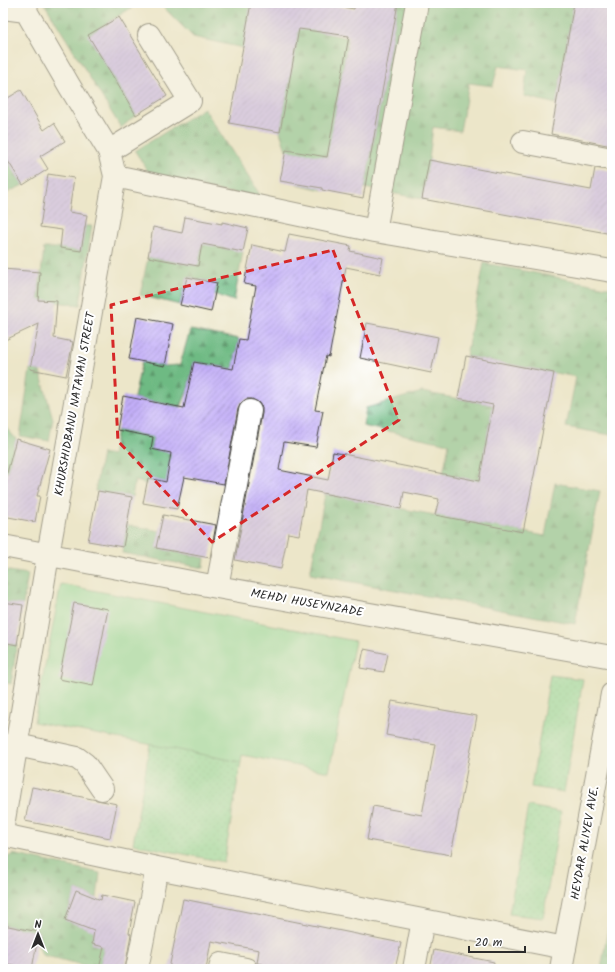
<svg xmlns="http://www.w3.org/2000/svg" width="615" height="972" font-family="Kalam,sans-serif">
  <defs>
    <pattern id="grass-dots" width="8" height="8" patternUnits="userSpaceOnUse"><rect width="8" height="8" fill="#88da9b"/><path d="M2 2h.1M6 6h.1" fill="none" stroke="#76bb86" stroke-width="1.8" stroke-linecap="round"/></pattern>
    <pattern id="forest-firs" width="22" height="20" patternUnits="userSpaceOnUse"><rect width="22" height="20" fill="#6eba83"/><path d="M5 1l3.5 6h-7zM16 11l3.5 6h-7z" fill="#5b976b"/></pattern>
    <pattern id="building-hatch" width="6" height="6" patternUnits="userSpaceOnUse"><rect width="6" height="6" fill="#c2aef8"/><path d="M-1 1l2-2M0 6l6-6M5 7l2-2" fill="none" stroke="#9e8ec9"/></pattern>
  </defs>
  <rect width="100%" height="100%" fill="#fff"/>
  <filter id="ink" filterUnits="userSpaceOnUse"><feTurbulence type="fractalNoise" baseFrequency=".025" numOctaves="2"/><feDisplacementMap in="SourceGraphic" scale="8" xChannelSelector="R" yChannelSelector="G"/><feConvolveMatrix kernelMatrix="1 2 1 2 8 2 1 2 1" color-interpolation-filters="sRGB"/></filter>
  <filter id="wash" filterUnits="userSpaceOnUse"><feTurbulence type="fractalNoise" baseFrequency=".012" numOctaves="4" result="noise"/><feDisplacementMap in="SourceGraphic" scale="16" xChannelSelector="R" yChannelSelector="G"/><feGaussianBlur stdDeviation="0.9" result="paint"/><feColorMatrix in="noise" values="0 0 0 0 0 0 0 0 0 0 0 0 0 0 0 0 0 1.4 0 .05"/><feComposite in="paint" operator="in"/></filter>
  <g filter="url(#wash)">
    <rect width="100%" height="100%" fill="#ece6c9"/>
    <path fill="url(#grass-dots)" stroke="#5a8263" d="M550,675L583,679L564,792L531,787Z
      M150,744L241,762L224,862L133,844Z
      M528,806L561,812L543,918L509,914Z"/>
    <path fill="url(#forest-firs)" stroke="#4c7257" d="M44,3H139L88,35L136,115L121,128Z
      M159,3H251L243,48L193,37Z
      M312,3H315L310,30L348,38L322,190L297,184L302,153L286,150L280,132L303,5Z
      M398,3H511L538,8L540,3H574L556,104L524,96L527,70L498,66L493,86L469,83L460,131L433,127L429,160L422,199L365,188Z
      M204,108L262,198L153,180L135,151Z
      M3,145L4,155L23,185L3,195Z
      M85,226H92L80,305L38,300L44,248H60L81,251Z
      M204,234L217,247L243,252L234,301L214,294L216,283L187,277L180,305L140,295L148,257L198,266Z
      M484,263L612,288V428L611,435L566,427L576,377L466,356Z
      M190,330L239,339L233,369L194,362L188,389L181,407L134,398L142,361L165,366L180,365Z
      M30,369L40,371L53,419L49,441L20,436Z
      M422,392L493,405L479,481L443,474L449,444L363,426L366,408Z
      M3,424L16,439L7,472L3,471Z
      M117,430L153,437L151,449L172,453L166,482L148,478L147,484L135,481L132,497L95,491L102,453L112,455Z
      M555,483L600,491L575,624L310,574L325,494L545,536Z
      M127,525L160,531L156,548L205,558L204,568L122,553Z
      M3,570L28,574L23,605L3,602Z
      M3,643L17,645L11,684L3,682Z
      M13,854L100,873L97,898L76,890L65,920L86,928L95,926L92,944L104,947L99,969L42,955L37,942L39,932L3,925V860Z
      M612,905V969H601Z"/>
    <path fill="#88da9b" stroke="#5a8263" d="M61,584L355,641L329,772L242,755L241,762L34,722Z"/>
    <g id="blocks">
      <path fill="url(#building-hatch)" d="M251,3H289L314,8L315,3H320L354,9L355,3H398L363,198L322,190V188L280,181L286,150L327,157L349,36L299,29L280,132L229,123Z
        M574,3H612V33L609,50L612,51V146L551,134Z
        M119,17L167,96L136,115L88,35Z
        M21,90L44,130L54,123L65,141L40,156L48,169L23,185L3,153V101Z
        M429,160L591,190L595,168L612,171V234L422,199Z
        M48,174L74,178L69,212L87,215L81,251L60,248L62,230L40,227Z
        M185,217L222,224V222L248,228L243,252L202,244L198,266L148,257L153,227L182,233Z
        M289,234L351,246L350,251L383,258L380,274L346,267L329,357L326,356L315,410L323,411L316,447L284,442L279,470L328,480L333,452L479,481L493,405L458,398L466,356L554,373L523,532L435,515L439,499L404,492L401,509L307,490L299,535L288,533L281,569L235,560L262,413V407L258,402L252,399H246L241,403L238,409L224,484L184,477L177,509L143,503L148,478L166,482L171,453L151,449L153,437L117,430L123,396L184,408L194,362L233,369L239,339L246,340L256,286L244,284L252,245L285,252Z
        M3,269L40,272L38,300L57,301L54,338L73,342L66,376L30,369L39,324L3,341Z
        M187,277L217,283L211,312L180,305Z
        M137,317L173,324L165,366L129,359Z
        M367,323L438,337L431,373L360,358Z
        M16,439L50,449L37,496H40L35,522L3,516V488Z
        M98,491L132,497L123,547L88,541Z
        M163,515L216,525L210,558L156,548Z
        M3,602L23,605L17,645L3,642Z
        M74,603L108,609L93,686L59,679Z
        M364,649L388,654L384,672L360,668Z
        M392,701L477,716L451,855L367,840L373,806L422,815L435,744L386,735Z
        M32,787L117,804L110,838L25,821Z
        M76,890L101,900L102,895L135,902L129,933L131,934L125,969H99L104,947L92,944L94,931L65,920Z
        M183,899L401,943L395,969H285L257,963L259,950L211,941L206,969H169Z
        M3,925L39,932L32,969L3,963Z
        M434,950L494,962L493,969H430Z"/>
    </g>
  </g>
  <g filter="url(#ink)">
    <use href="#blocks" fill-opacity="0" stroke="#484743" stroke-width="1"/>
    <g fill="none" stroke-linecap="round" stroke-linejoin="round">
      <g stroke="#484743" stroke-width="24">
        <path id="minor" d="M3,8L26,11
          M523,142L612,159
          M109,151L190,101L149,35
          M115,176L375,231L612,271
          M375,231L417,3
          M3,546L217,587L612,657
          M217,587L250,411
          M17,745L77,758L85,764L102,789
          M3,826L48,555L115,176L109,151L70,87L26,11L27,3
          M3,835L157,868L565,948
          M137,969L157,868
          M220,969L221,964L246,969
          M414,969L423,920"/>
      </g>
      <g stroke="#484743" stroke-width="24">
        <path id="major" d="M561,969L612,694"/>
      </g>
      <use href="#minor" stroke="#fff" stroke-width="22"/>
      <use href="#major" stroke="#fff" stroke-width="22"/>
    </g>
  </g>
  <path d="M0 0H615V972H0ZM333,250L399,420L212,542L118,441L111,305Z" fill="#ece6c9" fill-opacity=".55" fill-rule="evenodd"/>
  <path fill="none" stroke="#d62828" stroke-width="3" stroke-dasharray="8 5" stroke-linejoin="round" d="M333,250L399,420L212,542L118,441L111,305Z"/>
  <g text-anchor="middle" dominant-baseline="central" stroke-width="4" stroke-linejoin="round" paint-order="stroke">
    <g font-size="12" fill="#2b2b2b" stroke="#fff">
      <text transform="translate(75 404) rotate(-80)">KHURSHIDBANU NATAVAN STREET</text>
      <text transform="translate(307 603) rotate(10)">MEHDI HUSEYNZADE</text>
      <text transform="translate(585 843) rotate(-80)">HEYDAR ALIYEV AVE.</text>
    </g>
  </g>
  <rect width="615" height="972" fill="none" stroke="#fff" stroke-width="16"/>
  <g transform="translate(38 934)" stroke="#ffffff" stroke-width="3" paint-order="stroke">
  <path d="M0-3L7 15L0 10L-7 15Z" fill="#2b2b2b"/>
  <text y="-6" font-size="11" font-weight="bold" text-anchor="middle" fill="#2b2b2b">N</text>
  </g>
  <path d="M469 946v6h56v-6" fill="none" stroke="#2b2b2b" stroke-width="2"/>
  <text x="475" y="946" font-size="12" fill="#2b2b2b" stroke="#ffffff" stroke-width="3" paint-order="stroke">20 m</text>
</svg>
